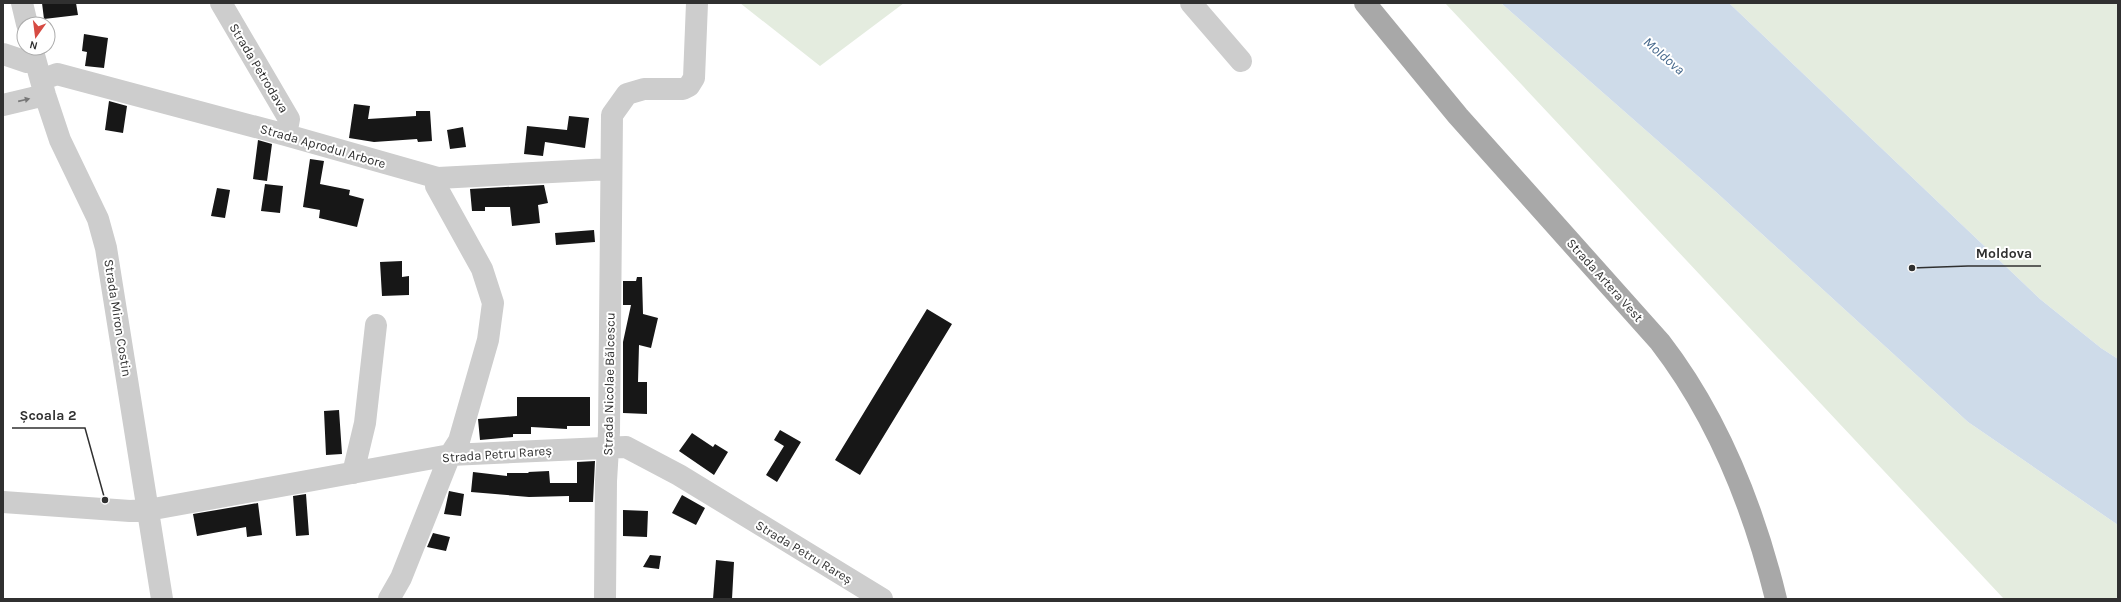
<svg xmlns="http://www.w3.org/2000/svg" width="2121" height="602" font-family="Karla,sans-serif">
  <rect width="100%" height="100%" fill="#fff"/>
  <path fill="#e4ecdf" d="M740,3H904L820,66Z
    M1445,3H1501L1716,192L1968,422L2118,525V599H2004Z
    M1729,3H2118V359L2101,348L2040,299Z"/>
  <path fill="#cedbe9" d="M1501,3H1729L2040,299L2101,348L2118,359V525L1968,422L1716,192Z"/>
  <path fill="#171717" d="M42,3H76L78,15L44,19Z
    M84,34L108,38L104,68L85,66L87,52L82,51Z
    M109,101L127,106L123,133L105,130Z
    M354,104L370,106L368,119L416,116V111H430L432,141L418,142L417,139L374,142L349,138Z
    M569,116L589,118L585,148L545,142L543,156L524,154L527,126L567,130Z
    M463,127L466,147L450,149L447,130Z
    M258,140L272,144L267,181L253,179Z
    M310,159L324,161L320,184L350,190L349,195L364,199L357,227L319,218L320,210L303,207Z
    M265,184L283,186L280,213L261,211Z
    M544,185L548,203L538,205L540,223L512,226L510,207H485V211H472L470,189Z
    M217,188L230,190L225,218L211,216Z
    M594,230L595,242L556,245L555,233Z
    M402,261V277L409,276V295L382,296L380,262Z
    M637,277H642L643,314L658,318L651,348L639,345L638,382H647V414L623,413V342L631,305H623V281H636Z
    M927,309L952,324L860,475L835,460Z
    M517,397H590V426H567V429L531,427V434H513V437L480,440L478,419L517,416Z
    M339,410L342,454L326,455L324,411Z
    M780,430L801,442L777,482L766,475L784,446L774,440Z
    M692,433L713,447L715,444L728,452L714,475L679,451Z
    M595,461L593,502H569V496L529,497L471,492L473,472L507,476V473H529L528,472L549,471L550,483H577V462Z
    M449,491L464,494L461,516L444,514Z
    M306,494L309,535L296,536L293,496Z
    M682,495L705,508L696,525L672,513Z
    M258,503L262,535L247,537L246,527L197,536L193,514Z
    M623,510L648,511L647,537L623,536Z
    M433,533L450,537L446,551L427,547Z
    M650,555L661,556L659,569L643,567Z
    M716,560L734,562L732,599H713Z"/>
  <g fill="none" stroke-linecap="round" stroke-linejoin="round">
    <path stroke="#cdcdcd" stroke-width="22" d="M22,3L27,24
      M221,3L289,119L286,135
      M1191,3L1241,61
      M32,48L45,95L60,140L98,219L106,248L162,599
      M3,54L27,62L35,59
      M41,80L57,74L286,135L438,178L611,169
      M3,105L45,95
      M353,473L365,423L376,325
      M3,502L130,511L148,510L450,455L626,447L679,475L882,599
      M389,599L401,578L450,455L459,441L488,340L493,303L482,269L436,186L438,178
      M605,599L606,481L609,432L612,115L627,94L644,89H683L689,86L694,78L697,3"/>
    <path stroke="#a8a8a8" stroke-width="22" d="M1365,3L1458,116L1660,342C1717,416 1754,509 1776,599"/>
  </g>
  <defs><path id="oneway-solid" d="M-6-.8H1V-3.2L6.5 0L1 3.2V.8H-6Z"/></defs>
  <use fill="#777" href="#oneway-solid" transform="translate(24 100) rotate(-13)"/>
  <g text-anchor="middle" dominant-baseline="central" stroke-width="4" stroke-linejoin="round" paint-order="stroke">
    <g font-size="13" fill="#303030" stroke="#fff">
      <text transform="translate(259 68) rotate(59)">Strada Petrodava</text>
      <text transform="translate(323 146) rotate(16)">Strada Aprodul Arbore</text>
      <text transform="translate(1605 280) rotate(48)">Strada Artera Vest</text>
      <text transform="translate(118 318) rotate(81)">Strada Miron Costin</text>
      <text transform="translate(609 384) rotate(-89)">Strada Nicolae Bălcescu</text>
      <text transform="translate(497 454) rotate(-4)">Strada Petru Rareș</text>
      <text transform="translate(804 552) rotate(31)">Strada Petru Rareș</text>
    </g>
    <g font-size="14" font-style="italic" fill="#45678b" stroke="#fff">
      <text transform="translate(1664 56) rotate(41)">Moldova</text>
    </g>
  </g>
  <path fill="none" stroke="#303030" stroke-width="1.5" d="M1912 268L1968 266H2041M105 500L85 428H12"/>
  <g fill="#303030" stroke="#fff" stroke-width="1.5">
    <circle cx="1912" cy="268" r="4"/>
    <circle cx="105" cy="500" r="4"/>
  </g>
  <g font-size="14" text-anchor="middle" font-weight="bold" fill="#303030" stroke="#fff" stroke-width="4" stroke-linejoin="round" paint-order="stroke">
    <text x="2004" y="258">Moldova</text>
    <text x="48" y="420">Școala 2</text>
  </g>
  <rect width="2121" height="602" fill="none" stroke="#303030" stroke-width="8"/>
  <g transform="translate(36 36) rotate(194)"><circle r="19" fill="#ffffff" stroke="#acacac"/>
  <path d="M0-3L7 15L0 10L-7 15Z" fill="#d64b43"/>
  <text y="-6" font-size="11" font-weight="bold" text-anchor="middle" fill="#303030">N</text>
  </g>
</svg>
